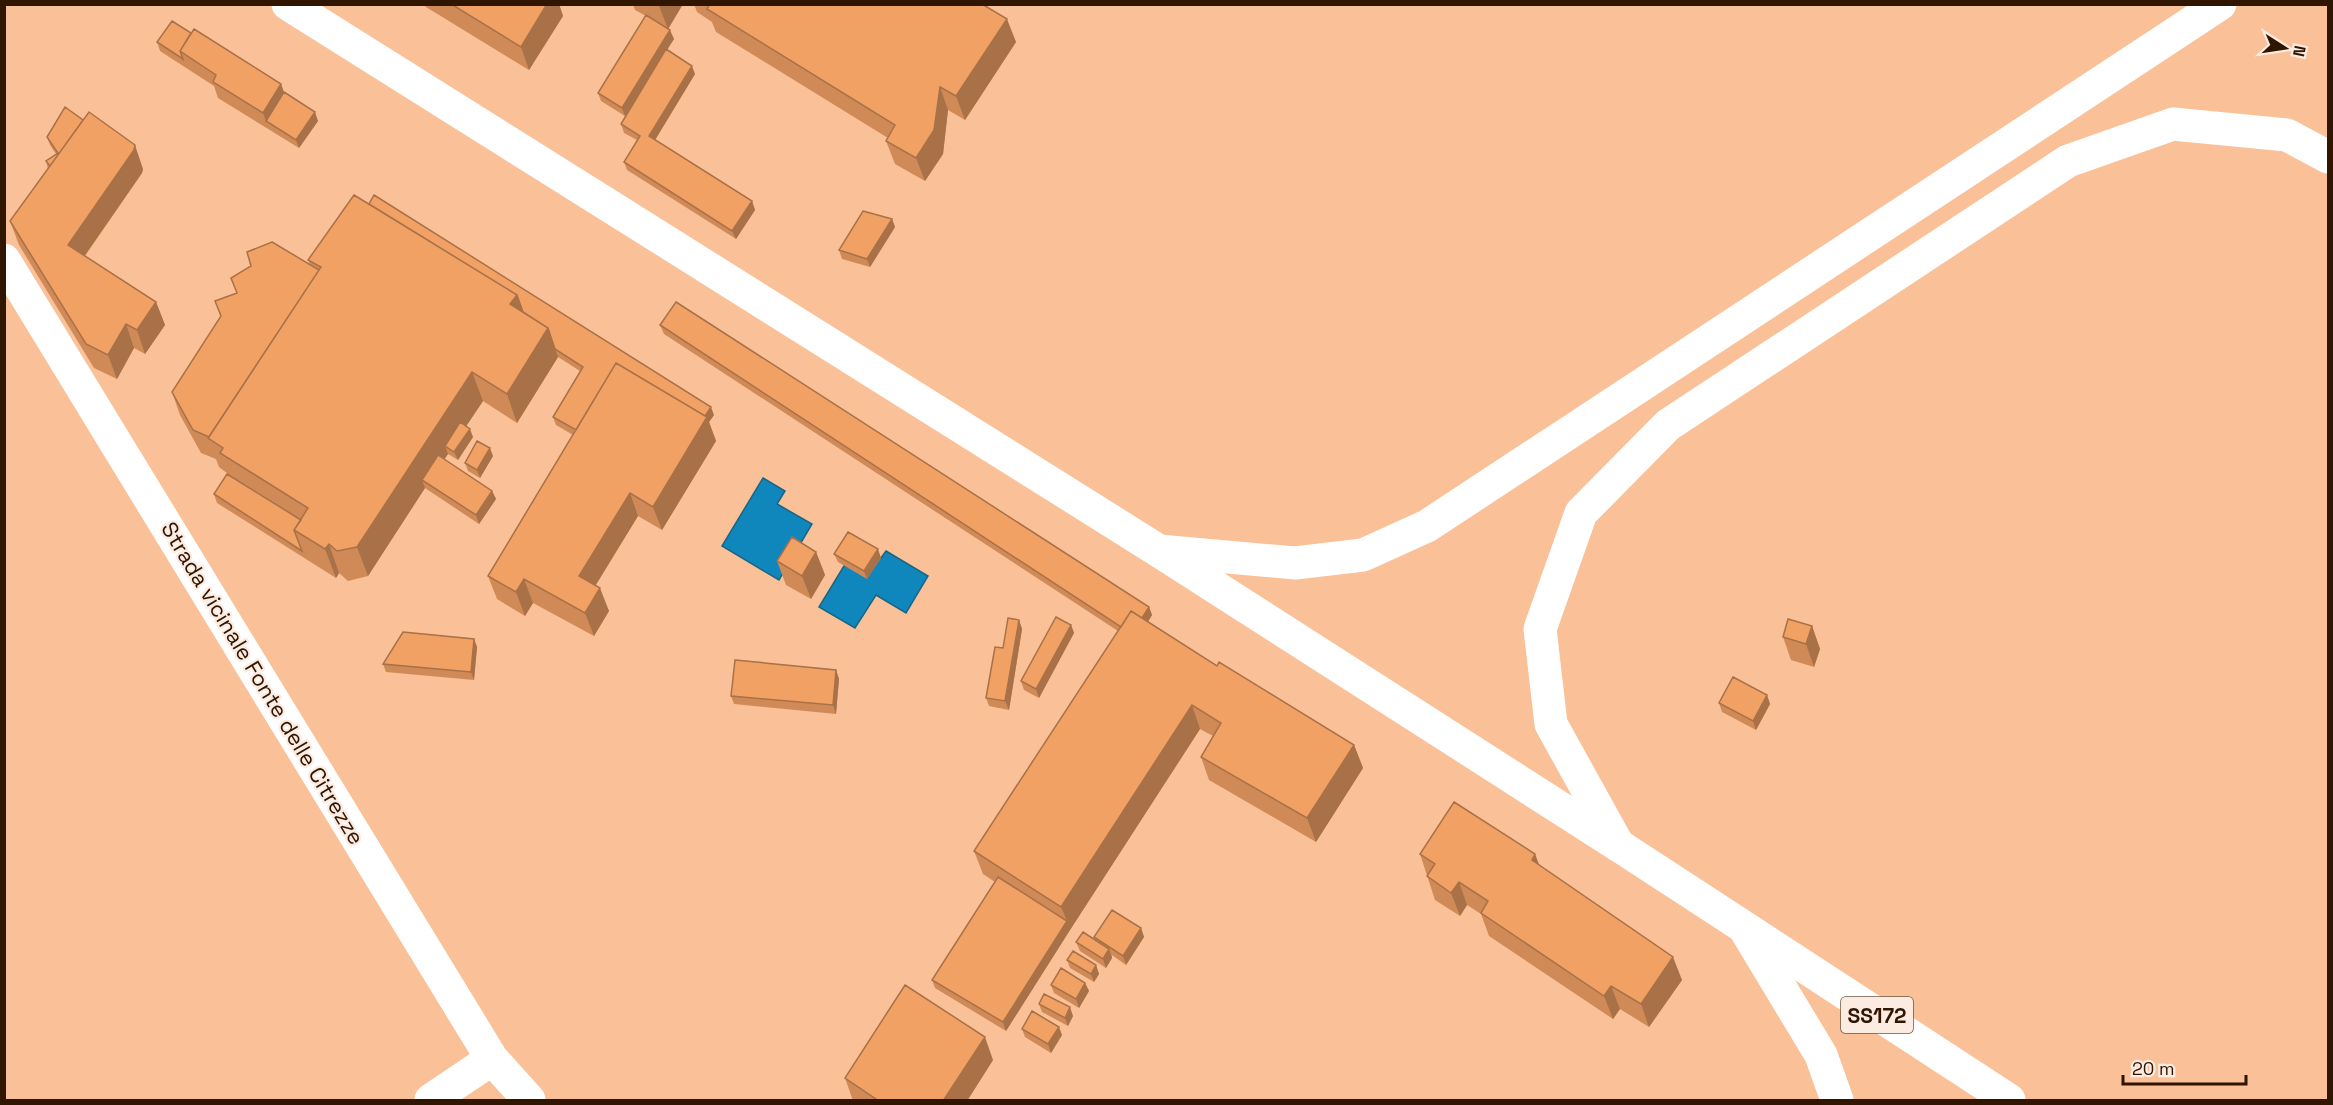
<svg xmlns="http://www.w3.org/2000/svg" width="2333" height="1105" font-family="'Space Grotesk',sans-serif">
  <rect width="100%" height="100%" fill="#fac097"/>
  <path fill="#1087bc" stroke="#1a6584" stroke-width="1.5" d="M763,478L785,491L777,504L812,524L779,580L722,546Z
    M886,551L928,576L906,613L876,595L855,628L819,607L844,566L881,558Z"/>
  <g fill="none" stroke-linecap="round" stroke-linejoin="round">
    <path stroke="#fff" stroke-width="33" d="M4,260L492,1059L529,1100
      M431,1100L492,1059"/>
    <path stroke="#fff" stroke-width="33" d="M288,4L1159,551L1618,845"/>
    <path stroke="#fff" stroke-width="33" d="M1618,845L2009,1100"/>
    <path stroke="#fff" stroke-width="33" d="M1159,551L1295,563L1363,555L1427,526L2220,4
      M1618,845L1551,724L1540,629L1581,513L1668,425L2068,161L2173,124L2287,135L2328,157
      M1745,929L1821,1055L1837,1100"/>
  </g>
  <path fill="#d08a57" d="M425,4H559L563,16L529,70L426,7Z
    M633,4H683L668,29L674,39L667,49L695,74L655,140L752,201L755,210L736,239L627,170L624,162L637,140L624,133L621,124L625,116L601,101L598,93L646,16L635,10Z
    M694,4H982L1016,42L965,120L948,110L943,154L925,181L895,164L886,141L888,138L716,32L712,22L697,12Z
    M191,33L281,84L284,92L318,121L299,148L218,98L214,86L160,51L157,42Z
    M47,137L143,169L142,173L85,256L156,302L165,325L145,354L134,348L117,379L94,368L19,245L10,221L48,169L46,161L56,154L50,145Z
    M354,195L714,415L709,422L716,441L662,530L638,516L596,585L609,611L594,636L533,603L525,616L497,599L488,576L573,435L556,425L553,417L580,371L558,357L517,423L483,401L466,426L473,437L458,460L448,454L444,459L492,491L496,499L479,524L425,488L368,576L348,581L339,573L336,578L217,503L214,494L227,473L219,467L216,459L201,453L180,415L172,392L221,317L215,301L237,293L231,278L310,265L308,260Z
    M892,219L895,227L870,267L842,259L839,250Z
    M660,325L1149,607L1152,615L1148,622L1217,666L1354,745L1363,768L1316,842L1209,780L1201,757L1213,736L1200,729L1070,930L1006,1031L935,988L932,980L995,882L983,874L974,851L1118,631L664,334Z
    M493,456L480,478L468,471L465,463Z
    M816,552L825,575L811,599L786,585L777,561Z
    M834,554L881,558L867,579L838,562Z
    M1019,620L1022,629L1009,710L989,706L986,698L1003,648Z
    M1071,625L1074,633L1039,698L1024,690L1021,681Z
    M1812,626L1820,649L1814,667L1791,660L1783,637Z
    M474,639L477,647L474,680L386,672L383,664Z
    M836,670L839,679L836,714L734,704L731,696Z
    M1767,695L1770,704L1756,730L1722,712L1719,703Z
    M1420,854H1535L1539,864L1682,980L1649,1027L1620,1009L1613,1019L1489,936L1481,914L1467,905L1460,916L1435,900Z
    M1141,928L1144,937L1126,965L1112,955V958L1106,968L1080,951L1076,942L1095,940L1094,937Z
    M1067,960L1096,965L1099,974L1094,982L1070,968Z
    M1085,983L1089,991L1079,1008L1054,993L1051,985Z
    M1039,1004L1073,1016L1068,1026L1042,1012Z
    M1022,1029L1062,1035L1051,1053L1025,1037Z
    M993,1060L967,1101H853L845,1078Z"/>
  <path fill="#a97147" d="M547,4H559L563,16L529,70L521,47Z
    M660,4H683L668,29L659,6Z
    M1007,19L1016,42L965,120L956,96Z
    M670,30L674,39L625,116L622,108Z
    M692,66L695,74L652,145L649,136Z
    M281,84L287,101L266,121L263,113Z
    M940,87L948,110L943,154L925,181L916,158Z
    M315,112L318,121L299,148L296,140Z
    M135,145L143,169L142,173L76,268L68,245Z
    M752,201L755,210L736,239L732,231Z
    M892,219L895,227L870,267L867,259Z
    M517,295L527,324L510,304Z
    M156,302L165,325L145,354L137,330Z
    M126,324L134,348L117,379L108,355Z
    M548,328L558,357L517,423L507,394Z
    M472,372L483,401L451,449L445,446L448,454L428,484L422,480L425,488L368,576L357,547Z
    M711,407L714,415L709,422L716,441L662,530L653,507L699,424Z
    M470,429L473,437L458,460L454,452Z
    M490,448L493,456L480,478L477,470Z
    M492,491L496,499L479,524L476,515Z
    M630,493L638,516L587,599L579,576Z
    M329,544L339,573L336,578L325,549Z
    M878,549L881,558L867,579L864,571Z
    M816,552L825,575L811,599L802,576Z
    M524,579L533,603L525,616L516,592Z
    M600,588L609,611L594,636L585,613Z
    M1149,607L1152,615L1135,642L1132,634Z
    M1019,620L1022,629L1009,710L1005,701Z
    M1071,625L1074,633L1039,698L1036,689Z
    M1812,626L1820,649L1814,667L1806,644Z
    M474,639L477,647L474,680L471,672Z
    M836,670L839,679L836,714L833,705Z
    M1767,695L1770,704L1756,730L1753,721Z
    M1192,705L1200,729L1070,930L1006,1031L1003,1022L1067,921L1061,907Z
    M1354,745L1363,768L1316,842L1307,818Z
    M1535,854L1543,877L1532,860Z
    M1459,882L1467,905L1460,916L1451,893Z
    M1141,928L1144,937L1126,965L1123,956Z
    M1109,949L1112,958L1106,968L1103,959Z
    M1673,957L1682,980L1649,1027L1641,1004Z
    M1096,965L1099,974L1094,982L1091,974Z
    M1085,983L1089,991L1079,1008L1076,999Z
    M1611,986L1620,1009L1613,1019L1604,996Z
    M1070,1007L1073,1016L1068,1026L1065,1018Z
    M1059,1027L1062,1035L1051,1053L1048,1044Z
    M985,1037L993,1060L967,1101H943Z"/>
  <path fill="#f2a165" stroke="#a97147" stroke-width="1.5" d="M451,4H547L521,47Z
    M710,4H982L1007,19L956,96L940,87L934,130L916,158L886,141L895,125L707,9Z
    M646,15L670,30L622,108L598,93Z
    M172,21L191,33L180,51L183,59L157,42Z
    M194,29L281,84L263,113L213,82L216,75L180,51Z
    M666,49L692,66L649,136L752,201L732,231L624,162L640,136L621,124Z
    M284,92L315,112L296,140L266,121Z
    M65,107L83,120L50,166L46,161L58,153L47,137Z
    M89,112L135,145L134,150L68,245L156,302L137,330L126,324L108,355L86,344L10,221Z
    M354,195L517,295L510,304L548,328L507,394L472,372L357,547L337,551L329,544L325,549L294,530L308,508L220,453L223,448L208,438L321,267L308,260Z
    M374,195L711,407L705,416L616,363L576,430L553,417L583,367L555,349L548,328L523,312L517,295L369,204Z
    M863,211L892,219L867,259L839,250Z
    M272,242L319,270L209,437L193,430L172,392L221,316L215,301L237,293L231,278L251,266L247,252Z
    M676,302L1149,607L1142,618L1131,611L1121,627L660,325Z
    M616,363L707,417L653,507L630,493L579,576L600,588L585,613L524,579L516,592L488,576Z
    M460,422L470,429L454,452L445,446Z
    M477,441L490,448L477,470L465,463Z
    M438,455L492,491L476,515L422,480Z
    M227,474L301,520L294,530L302,551L214,494Z
    M848,532L878,549L864,571L834,554Z
    M792,537L816,552L802,576L777,561Z
    M1131,611L1217,666L1219,662L1354,745L1307,818L1201,757L1221,723L1192,705L1061,907L974,851Z
    M1056,617L1071,625L1036,689L1021,681Z
    M1008,618L1019,620L1005,701L986,698L995,647L1003,648Z
    M1788,619L1812,626L1806,644L1783,637Z
    M403,632L474,639L471,672L383,664Z
    M735,660L836,670L833,705L731,696Z
    M1733,677L1767,695L1753,721L1719,703Z
    M1454,802L1535,854L1532,860L1673,957L1641,1004L1611,986L1604,996L1481,913L1488,901L1459,882L1451,893L1427,876L1435,864L1420,854Z
    M998,877L1067,921L1003,1022L932,980Z
    M1112,910L1141,928L1123,956L1094,937Z
    M1083,932L1109,949L1103,959L1076,942Z
    M1073,951L1096,965L1091,974L1067,960Z
    M1061,968L1085,983L1076,999L1051,985Z
    M905,985L985,1037L943,1101H879L845,1078Z
    M1044,994L1070,1007L1065,1018L1039,1004Z
    M1032,1011L1059,1027L1048,1044L1022,1029Z"/>
  <g text-anchor="middle" dominant-baseline="central" stroke-width="4.5" stroke-linejoin="round" paint-order="stroke">
    <rect fill="#fbebe1" stroke="#6d5544" stroke-width="1.5" x="1841" y="997" width="72" height="36" rx="4.5"/>
    <g font-size="21" font-weight="bold" fill="#301501">
      <text x="1877" y="1015">SS172</text>
    </g>
    <g font-size="22" fill="#301501" stroke="#fbebe1">
      <text transform="translate(263 683) rotate(59)">Strada vicinale Fonte delle Citrezze</text>
    </g>
  </g>
  <rect width="2333" height="1105" fill="none" stroke="#301501" stroke-width="12"/>
  <g transform="translate(2285 48) rotate(102)" stroke="#fbebe1" stroke-width="4.5" paint-order="stroke">
  <path d="M0-4.5L10 22L0 15L-10 22Z" fill="#301501"/>
  <text y="-9" font-size="16" font-weight="bold" text-anchor="middle" fill="#301501">N</text>
  </g>
  <path d="M2123 1075v9h123v-9" fill="none" stroke="#301501" stroke-width="3"/>
  <text x="2132" y="1075" font-size="18" fill="#301501" stroke="#fbebe1" stroke-width="4.5" paint-order="stroke">20 m</text>
</svg>
